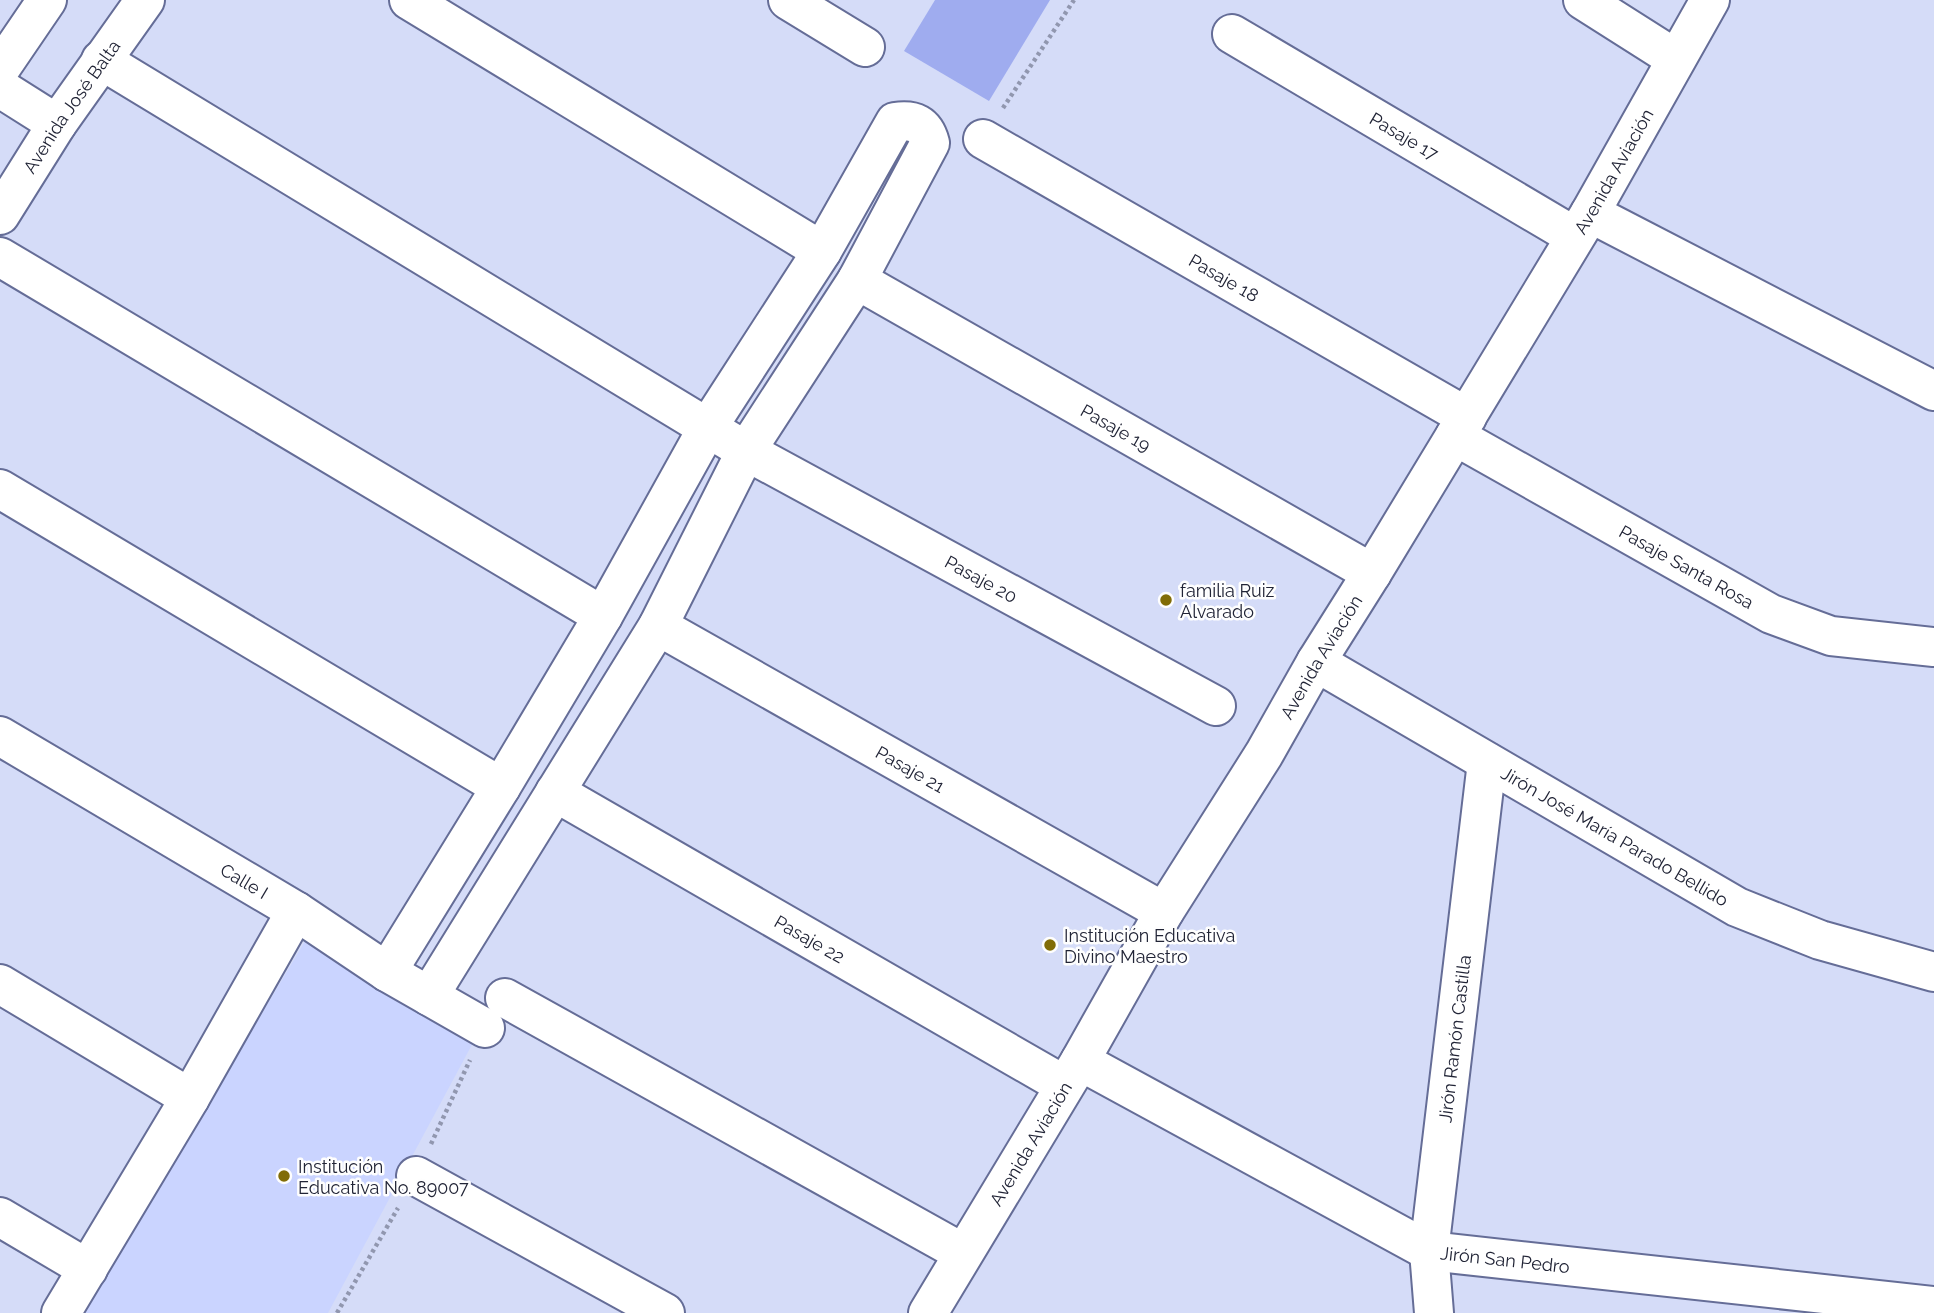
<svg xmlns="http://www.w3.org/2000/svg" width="1934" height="1313" font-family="Raleway,sans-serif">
  <rect width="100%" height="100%" fill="#d5dcf8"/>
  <path fill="#cad4ff" d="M308,936L475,1039L328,1313H84Z"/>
  <path fill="#9facef" d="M935,0H1050L989,101L904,51Z"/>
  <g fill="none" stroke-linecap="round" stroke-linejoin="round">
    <g stroke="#656d97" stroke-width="42">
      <g id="minor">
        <path d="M409,0L822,251"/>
        <path d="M788,0L865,47"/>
        <path d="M1583,0L1676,59"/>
        <path id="s1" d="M1232,34L1574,236"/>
        <path id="s2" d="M101,60L746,451L1216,706"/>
        <path d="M0,88L57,124"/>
        <path id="s3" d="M983,139L1467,417"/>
        <path d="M1590,213L1934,391"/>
        <path d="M0,257L603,616"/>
        <path id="s4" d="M857,280L1372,573"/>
        <path id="s5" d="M1455,436L1771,614L1831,636L1934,647"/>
        <path d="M0,489L501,787"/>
        <path id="s6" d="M658,626L1164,912"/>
        <path id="s7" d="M1316,662L1737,907L1820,940L1934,972"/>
        <path id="s8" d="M0,736L296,911L387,972L485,1028"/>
        <path id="s9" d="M555,792L1064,1085"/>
        <path d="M387,972L501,787L603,616L708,427L822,251L895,122C914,119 925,124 930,143L857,280L746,451L658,626L429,996"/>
        <path d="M0,984L190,1098"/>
        <path d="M505,998L963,1253"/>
        <path id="s10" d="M1080,1061L1429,1251L1934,1306"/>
        <path d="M416,1176L665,1313"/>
        <path d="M0,1217L88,1269"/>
        <path d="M61,1313L190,1098L296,911"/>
        <path id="s11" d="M928,1313L1080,1061L1164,912L1264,754L1316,662L1372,573L1590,213L1710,0"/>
        <path id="s12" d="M1434,1313L1429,1251L1487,762"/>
      </g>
    </g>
    <g stroke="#656d97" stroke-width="42">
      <g id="major">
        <path d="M0,69L47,0"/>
        <path id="s13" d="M0,215L57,124L145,0"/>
      </g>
    </g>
    <path stroke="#9197af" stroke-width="4.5" stroke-dasharray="3.5 3.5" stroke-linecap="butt" d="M1003,108L1074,0
      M431,1144L470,1060
      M337,1313L398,1208"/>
    <use href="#minor" stroke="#fff" stroke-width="38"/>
    <use href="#major" stroke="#fff" stroke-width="38"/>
  </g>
  <g fill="#816c07" stroke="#fefefe" stroke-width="2.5">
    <circle cx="1166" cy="600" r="7"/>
    <circle cx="1050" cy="945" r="7"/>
    <circle cx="284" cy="1176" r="7"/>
  </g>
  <g text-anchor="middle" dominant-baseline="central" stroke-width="5" stroke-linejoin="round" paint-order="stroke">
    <g font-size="18" fill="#212436" stroke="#fefefe">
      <text stroke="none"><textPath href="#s13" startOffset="130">Avenida José Balta</textPath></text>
      <text stroke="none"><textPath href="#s1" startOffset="200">Pasaje 17</textPath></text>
      <text stroke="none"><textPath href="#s11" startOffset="1332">Avenida Aviación</textPath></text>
      <text stroke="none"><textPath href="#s3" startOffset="278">Pasaje 18</textPath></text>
      <text stroke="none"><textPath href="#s4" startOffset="298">Pasaje 19</textPath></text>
      <text stroke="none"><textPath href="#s5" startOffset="266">Pasaje Santa Rosa</textPath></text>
      <text stroke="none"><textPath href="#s2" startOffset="1022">Pasaje 20</textPath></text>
      <text stroke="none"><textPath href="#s11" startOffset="765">Avenida Aviación</textPath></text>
      <text stroke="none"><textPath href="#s6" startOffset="290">Pasaje 21</textPath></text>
      <text stroke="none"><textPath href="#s7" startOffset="346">Jirón José María Parado Bellido</textPath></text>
      <text stroke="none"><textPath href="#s8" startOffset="284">Calle I</textPath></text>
      <text stroke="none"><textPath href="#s9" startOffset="294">Pasaje 22</textPath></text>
      <text stroke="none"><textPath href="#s12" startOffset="276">Jirón Ramón Castilla</textPath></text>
      <text stroke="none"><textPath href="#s11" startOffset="198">Avenida Aviación</textPath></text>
      <text stroke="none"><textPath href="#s10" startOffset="474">Jirón San Pedro</textPath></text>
    </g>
    <g font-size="18" fill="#212436" stroke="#fefefe" text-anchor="start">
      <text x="1180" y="590">familia Ruiz<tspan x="1180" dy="21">Alvarado</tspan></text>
      <text x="1064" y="935">Institución Educativa<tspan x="1064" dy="21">Divino Maestro</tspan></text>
      <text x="298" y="1166">Institución<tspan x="298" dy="21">Educativa No. 89007</tspan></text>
    </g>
  </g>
</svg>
